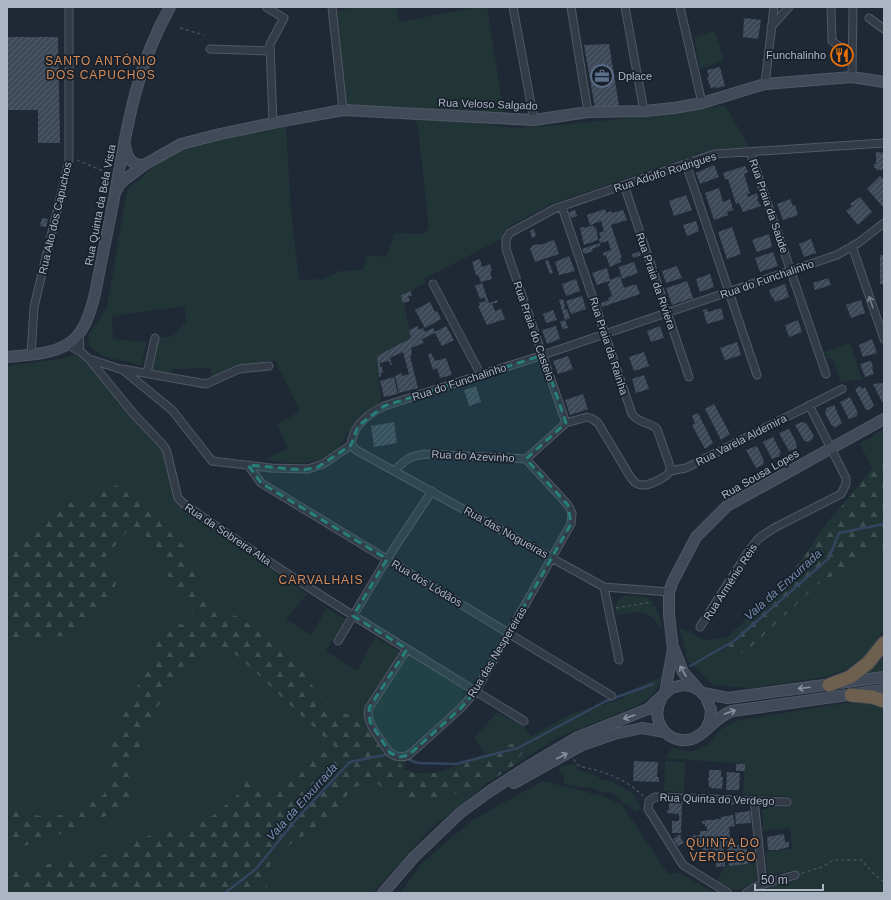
<svg xmlns="http://www.w3.org/2000/svg" width="891" height="900" font-family="Arial,sans-serif">
  <defs>
    <pattern id="forest-firs" width="22" height="20" patternUnits="userSpaceOnUse"><rect width="22" height="20" fill="#213537"/><path d="M5 1l3.5 6h-7zM16 11l3.5 6h-7z" fill="#3f5052"/></pattern>
    <pattern id="park-tufts" width="24" height="20" patternUnits="userSpaceOnUse"><rect width="24" height="20" fill="#213537"/><path d="M3 7l-1-3M5 7V3M7 7l1-3M15 17l-1-3M17 17v-4M19 17l1-3" fill="none" stroke="#3f5052"/></pattern>
    <pattern id="building-hatch" width="6" height="6" patternUnits="userSpaceOnUse"><rect width="6" height="6" fill="#3d4959"/><path d="M-1 1l2-2M0 6l6-6M5 7l2-2" fill="none" stroke="#56616f"/></pattern>
  </defs>
  <rect width="100%" height="100%" fill="#1f2936"/>
  <path fill="#213537" d="M354,7H396L400,22L471,8V7H487L504,116L395,106L362,108L346,107L337,11Z
    M715,31L724,60L700,69L694,37Z
    M725,105L749,147L713,149L551,204L510,226L504,232L501,239L424,279L426,283L402,295L411,338L377,356L381,401C370,409 359,417 351,428C346,434 344,443 338,449C318,468 289,463 264,460L288,448L277,425L300,411L275,360L236,367L211,377V368L172,369L171,375L150,372L159,338L173,336L186,322L185,306L112,316L113,339L147,342L141,365L102,356L89,346L88,335L107,308L127,190L169,154L207,141L286,126L291,213L299,280L323,279L340,271L363,270L367,255L386,257L395,233L421,234L429,229L418,126L413,118L445,119L514,128L572,124L675,113Z
    M850,343L862,380L840,381L833,359L827,358L824,352Z
    M77,353L162,449L174,500L188,513L307,594L286,619L311,635L327,608L345,619L326,651L357,671L375,637L464,689L460,703L409,746L404,769L414,773H438L486,755L474,738L497,712L524,726L531,736L571,714L622,699L636,688L663,676L655,693L639,705L559,737L492,779L427,832L373,893H7V366L60,359Z
    M884,429V628L864,663L825,677L750,688L713,685L688,661L679,627L705,640L728,637L786,581L828,522L872,469L860,444Z
    M624,596C654,593 657,605 662,630C647,608 642,611 617,615C615,606 615,601 624,596Z
    M845,703L871,704L884,708V893H753L770,886L796,879L794,870L773,875H769L767,871L765,852L792,849L790,828L763,831L762,811L765,807L768,806L788,807L787,796L743,794L745,764L666,758L672,748L689,752L707,746L720,730L735,721Z
    M665,761L685,762L684,792L664,791Z
    M572,764L576,766L579,770L597,776L602,780L612,781L632,793L637,799L640,808L637,811L632,809L609,792H601L594,788L569,786L564,782V775L559,772L560,767Z
    M543,781L602,796L622,805L668,874L680,873L714,893H400L421,864L471,821Z
    M757,863V880C754,883 750,885 746,887C734,893 727,888 717,881L725,866Z"/>
  <path fill="url(#forest-firs)" d="M884,457V546L818,584L750,648L730,660L728,637L786,581L828,522Z
    M121,484L140,492L152,502L187,551L205,598L220,610L236,616L255,628L274,637L296,657L314,688L335,711L372,721L389,742L403,769L414,773H438L531,736L516,764L492,780L448,796L412,801L385,790L374,781L352,788L335,812L306,834L274,855L265,878L269,893H7V870L101,856L151,835L185,828L214,815L237,795L249,775L273,791L289,780L295,767L335,747L239,657L224,648L186,662L157,708L132,767L129,805L85,826L18,848L7,849V766L10,789L13,802L39,816L64,815L104,795L108,760L115,734L158,642L178,624L194,625L196,617L179,596L144,532L131,527L106,556L110,568L118,579L113,590L93,617L68,636L7,638V565L12,555L24,538L54,509Z"/>
  <path fill="url(#park-tufts)" d="M884,653V672L866,675Z"/>
  <g fill="none" stroke-linecap="round" stroke-linejoin="round">
    <path stroke="#32445e" stroke-width="2.5" d="M690,666L734,641L829,558L839,533L884,524
      M404,758L418,763L456,764L518,748L606,701L653,684
      M225,893L256,869L298,817L350,762L389,754"/>
  </g>
  <path fill="url(#building-hatch)" d="M744,18L761,20L758,39L743,37Z
    M7,37H58L60,143H38V110H7Z
    M609,44L619,106L595,108L584,45Z
    M720,67L725,86L717,88V87L711,88L707,78L709,77L707,70Z
    M876,152L884,153V168H882L883,170H876V168H874V164H876Z
    M714,165L719,177L700,184L696,173Z
    M745,166L748,172L744,174L750,193L747,194L748,197L757,193L758,199L757,200L761,206L743,212L739,203L736,204L728,179H725L723,173Z
    M880,176L884,180L883,207L867,189Z
    M719,188L723,202L730,199L733,210L727,212L728,215L714,220L705,193Z
    M686,195L692,210L674,216L669,201Z
    M860,197L872,212L858,225L846,211L852,206L850,204Z
    M790,199L793,206L795,205L798,215L783,220L777,204Z
    M605,209L606,213L611,211L612,213L623,210L627,220L611,225L622,258H620L621,262L610,267L606,255L604,256L603,253L611,250L608,241L600,243L599,239L601,238L599,233L604,231L601,221L590,225L587,215Z
    M575,210L577,216L571,218L569,212Z
    M42,218L48,219L46,227L40,226Z
    M696,221L699,231L687,236L683,225Z
    M593,225L594,228L596,227L598,240L584,245L580,228L584,227L585,228Z
    M732,227L741,254L727,259L718,232Z
    M534,229L536,236L532,238L530,231Z
    M769,234L772,247L757,252L752,240Z
    M811,239L816,253L804,257L799,244Z
    M554,240L559,254L535,262L530,248H532L531,246L538,244L540,245Z
    M600,243V246L592,249L593,251L584,254L582,249Z
    M641,251L642,255L633,258L632,254Z
    M773,252L778,266L760,272L755,258Z
    M880,255H884V284H880Z
    M569,256L575,271L559,275L555,262Z
    M480,259L482,267L490,264L492,270L490,272L492,279L481,282L478,275H476L472,262Z
    M548,260L553,273L550,274L545,261Z
    M634,262L638,273L622,279L619,267Z
    M677,266L682,278L666,283L662,271Z
    M607,268L610,280L620,276L624,288L636,284L640,294L602,307L601,303L609,300L608,298L612,296L608,284L610,283L609,281L597,285L592,273Z
    M710,274L714,287L700,292L696,279Z
    M828,278L831,285L815,290L813,283Z
    M576,279L580,291L566,296L562,284Z
    M687,281L693,298L672,305L666,288Z
    M482,283L489,303L497,300L498,302L492,304L495,311L501,309L505,319L487,325L478,306H480L479,303L486,301L484,297L480,299L475,286Z
    M785,284L789,297L775,302L773,297L772,298L769,290Z
    M411,291L412,296H408L410,301L403,303L401,295Z
    M582,296L586,309L571,314L566,301Z
    M563,299L565,306H564L565,310L567,309L570,318L565,320L568,328L563,329L560,322L565,320L559,300Z
    M861,300L865,313L851,318L846,305Z
    M430,302L435,312L437,311L441,319L425,328L415,310Z
    M721,308L724,319L707,324L703,310L707,309L708,312Z
    M553,310L557,320L546,323L543,314Z
    M798,320L802,332L789,337L785,325Z
    M418,326L419,330L423,328L425,332L433,328L435,332L446,326L454,340L442,346L435,333L422,339L424,343L411,348L412,355L410,356L418,388L399,393L395,376L402,373V376L409,374L403,352L390,358L392,365H390L389,361L380,363V367L382,366L383,373H381V376L379,377L377,356L411,338L409,330Z
    M556,326L560,339L547,344L542,330Z
    M660,326L664,338L651,342L647,331Z
    M872,339L877,353L863,357L859,345Z
    M737,342L741,355L725,360L720,348Z
    M644,352L649,366L634,371L629,357Z
    M431,353L435,361L446,358L452,375L440,378L437,368L433,370L428,354Z
    M568,356L573,369L558,374L553,361Z
    M870,361H871L873,367L872,368L874,374L865,377L860,364Z
    M644,375L649,389L636,393L632,379Z
    M394,377L398,394L384,397L380,381Z
    M882,383L884,384V401L882,402L873,384Z
    M476,386L481,402L469,406L464,390Z
    M860,386L862,389L865,387L874,405L872,406L873,407L868,410H866L855,389Z
    M583,394L588,409L570,415L565,400Z
    M850,397L858,413L856,414L857,416L849,419L840,402Z
    M714,404L730,434L721,440L705,409Z
    M834,405L842,423L835,428L834,426H832L825,413L827,408Z
    M698,413L713,443L705,449L692,425L695,423L692,416Z
    M394,422L397,443L374,447L371,426Z
    M802,422L806,423L814,436L812,437L813,439L808,442L807,441L805,442L795,425Z
    M789,429L797,444L796,445L797,448L789,451L779,433Z
    M773,437L781,453L779,454L780,456L772,459L763,442Z
    M757,446L764,461L763,462L764,464L756,468L746,450Z
    M634,761L658,762L657,777H659V782L633,781Z
    M736,764H745V771H736Z
    M709,770H721V777H723L722,789L711,788V787H709L708,778H709Z
    M727,772L740,773L739,790H726Z
    M669,803H682L681,833H672V821H679V814L667,813V810H669Z
    M750,811L751,823L736,824L735,813Z
    M733,815L735,826L729,827L731,846L746,844L748,864L729,866L727,846L723,847L724,857L727,856V859H725V866L716,867V850L709,849L707,852L703,850L699,842L694,845L690,836L698,835H700V831H707V827H705V824H702V821H705V820H715V819H721V817Z
    M680,834L681,836L680,837L684,843L678,846L673,839Z
    M784,834L785,842H789V847L777,850H768L767,837Z"/>
  <g fill="none" stroke-linecap="round" stroke-linejoin="round">
    <g stroke="#505865" stroke-width="9">
      <path id="street" d="M266,7L284,18L270,44L273,123
        M332,7L343,110
        M513,7L534,120
        M571,7L588,112
        M625,7L644,111
        M680,7L702,103
        M831,7L832,41L840,47L852,50
        M869,18L884,29
        M771,27L789,7
        M210,49L270,51
        M852,77L853,7
        M765,84L774,7
        M750,152L826,374
        M686,164L757,375
        M624,185L689,377
        M562,207L632,414C639,424 649,421 657,429L670,466V471
        M852,246L884,339
        M433,284L481,375
        M68,345L80,351L79,334
        M80,351L89,359L123,370L172,410L212,461L271,468L308,469L323,464L351,445
        M31,355L34,307L69,161V7
        M89,359L132,412L164,446L167,452L178,498L183,503C293,581 409,650 524,721
        M122,369L206,384L239,369L269,366
        M147,373L155,338
        M566,423L506,249V239L510,233L554,209L714,154L884,143
        M351,445C352,427 368,414 384,406L543,355L837,255L858,243L884,223
        M351,445L356,450L604,587L669,592
        M248,465L261,483L612,696
        M395,470C406,459 410,456 425,454L526,459L566,423L587,417L591,418L598,423L631,478C634,482 637,485 642,485C649,486 667,477 670,471
        M670,471L686,468L842,389
        M604,587L619,660
        M700,627L750,549L759,538L774,528L841,494L846,484V478L809,405
        M338,641L387,559L432,491
        M407,649L369,708C364,721 382,741 389,752C395,757 402,758 409,755L461,708L476,691L571,524L572,513L568,505L526,459
        M754,800L763,884
        M728,893L683,865L650,812L648,809L649,801L655,797H658L787,802
        M746,893L757,886L795,875"/>
    </g>
    <g stroke="#505865" stroke-width="12">
      <path id="secondary" d="M125,145C127,157 130,165 144,165
        M115,193L119,185L123,181L144,165L181,144L220,134L273,123L343,110L534,120L588,112L644,111L674,108L702,103L765,84L852,77L884,82
        M7,357C64,352 83,350 96,289C102,257 109,225 115,193C127,126 136,67 170,7
        M674,649L683,672L697,688
        M665,693L673,649L669,615V592L672,583L696,537L727,506L884,419
        M703,693L728,698L884,677
        M661,699C649,720 668,746 692,739C706,734 715,717 732,711L884,690
        M514,783L582,745L614,734L642,728L665,732
        M383,893L414,857L436,836L460,813L490,791L529,766L578,737L648,709L671,688L683,685L691,686L699,690L706,697L711,710L710,720L706,729"/>
    </g>
    <g stroke="#3d4551" stroke-width="15">
      <path id="highway" d="M829,685L850,677L868,663L884,643
        M851,695L872,697L884,701"/>
    </g>
    <path stroke="#3e5254" stroke-width="1.5" stroke-dasharray="3 3" stroke-linecap="butt" d="M180,28L204,35
      M77,160L108,173
      M616,608L652,602
      M574,759C575,763 577,765 580,766C585,768 591,769 596,770C614,775 630,783 643,796
      M802,873L822,867L834,860H861L874,874L884,882"/>
    <use href="#street" stroke="#323b46" stroke-width="7"/>
    <use href="#secondary" stroke="#404a59" stroke-width="10"/>
    <use href="#highway" stroke="#6d604f" stroke-width="13"/>
  </g>
  <defs><path id="oneway-shaft" d="M-6 0H5M1.5-3L5.5 0L1.5 3" fill="none" stroke-width="1.6" stroke-linecap="round" stroke-linejoin="round"/></defs>
  <use stroke="#757e8b" href="#oneway-shaft" transform="translate(871 302) rotate(-109)"/>
  <g stroke="#86909f">
    <use href="#oneway-shaft" transform="translate(683 671) rotate(-119)"/>
    <use href="#oneway-shaft" transform="translate(804 688) rotate(173)"/>
    <use href="#oneway-shaft" transform="translate(730 712) rotate(-19)"/>
    <use href="#oneway-shaft" transform="translate(629 717) rotate(161)"/>
    <use href="#oneway-shaft" transform="translate(562 756) rotate(-27)"/>
  </g>
  <path fill="#277f7b" fill-opacity="0.2" stroke="#277f7b" stroke-width="3" stroke-dasharray="8 5" stroke-linejoin="round" d="M543,355L566,423L526,459L568,505L571,524L476,691L461,708L409,755L400,757L390,753L370,722L369,708L407,649L353,616L387,559L261,483L248,465L303,470L318,467L351,445L358,426L384,406Z"/>
  <defs>
    <g id="restaurant-ring" transform="scale(1.15)"><circle r="9.5" fill="#18202b" stroke="#e8710a" stroke-width="1.5"/><path d="M-5-6h1v4h1v-4h1v4h1v-4h1v5L-1.5 .5V6h-2V.5L-5-1ZM5-6V6H3V1.5H1.5Q1.5-4 5-6Z" fill="#e8710a"/></g>
    <g id="office-ring" transform="scale(1.15)"><circle r="9.5" fill="#18202b" stroke="#5c6f8a" stroke-width="1.5"/><path d="M-6-3h4V-5.5h4V-3h4V5H-6ZM-1-4.5V-3h2v-1.5ZM-6 0V1H6V0Z" fill="#5c6f8a"/></g>
  </defs>
  <g fill-rule="evenodd">
    <use href="#restaurant-ring" x="842" y="55"/>
    <use href="#office-ring" x="602" y="76"/>
  </g>
  <g text-anchor="middle" dominant-baseline="central" stroke-width="3.5" stroke-linejoin="round" paint-order="stroke">
    <g font-size="11" fill="#acb5c4" stroke="#18202b" text-anchor="end">
      <text x="826" y="55">Funchalinho</text>
      <text x="618" y="76" text-anchor="start">Dplace</text>
    </g>
    <g font-size="11" fill="#acb5c4" stroke="#18202b">
      <text transform="translate(488 104) rotate(2)">Rua Veloso Salgado</text>
      <text transform="translate(665 172) rotate(-18)">Rua Adolfo Rodrigues</text>
      <text transform="translate(100 205) rotate(-79)">Rua Quinta da Bela Vista</text>
      <text transform="translate(769 206) rotate(71)">Rua Praia da Saúde</text>
      <text transform="translate(55 218) rotate(-77)">Rua Alto dos Capuchos</text>
      <text transform="translate(767 279) rotate(-19)">Rua do Funchalinho</text>
      <text transform="translate(656 281) rotate(71)">Rua Praia da Riviera</text>
      <text transform="translate(534 331) rotate(71)">Rua Praia do Castelo</text>
      <text transform="translate(609 346) rotate(72)">Rua Praia da Rainha</text>
      <text transform="translate(459 382) rotate(-18)">Rua do Funchalinho</text>
      <text transform="translate(741 440) rotate(-27)">Rua Varela Aldemira</text>
      <text transform="translate(473 456) rotate(3)">Rua do Azevinho</text>
      <text transform="translate(760 474) rotate(-30)">Rua Sousa Lopes</text>
      <text transform="translate(506 532) rotate(29)">Rua das Nogueiras</text>
      <text transform="translate(228 534) rotate(34)">Rua da Sobreira Alta</text>
      <text transform="translate(730 582) rotate(-57)">Rua Arménio Reis</text>
      <text transform="translate(427 583) rotate(31)">Rua dos Lódãos</text>
      <text transform="translate(497 652) rotate(-59)">Rua das Nespereiras</text>
      <text transform="translate(717 799) rotate(2)">Rua Quinta do Verdego</text>
    </g>
    <g font-size="12" letter-spacing="1" fill="#d48b57" stroke="#18202b">
      <text x="101" y="61">SANTO ANTÓNIO<tspan x="101" dy="14">DOS CAPUCHOS</tspan></text>
      <text x="321" y="580">CARVALHAIS</text>
      <text x="723" y="843">QUINTA DO<tspan x="723" dy="14">VERDEGO</tspan></text>
    </g>
    <g font-size="12" font-style="italic" fill="#748dad" stroke="#18202b">
      <text transform="translate(783 585) rotate(-42)">Vala da Enxurrada</text>
      <text transform="translate(302 802) rotate(-48)">Vala da Enxurrada</text>
    </g>
  </g>
  <rect width="891" height="900" fill="none" stroke="#acb5c4" stroke-width="16"/>
  <path d="M755 884v6h68v-6" fill="none" stroke="#acb5c4" stroke-width="2"/>
  <text x="761" y="884" font-size="12" fill="#acb5c4" stroke="#18202b" stroke-width="3" paint-order="stroke">50 m</text>
</svg>
